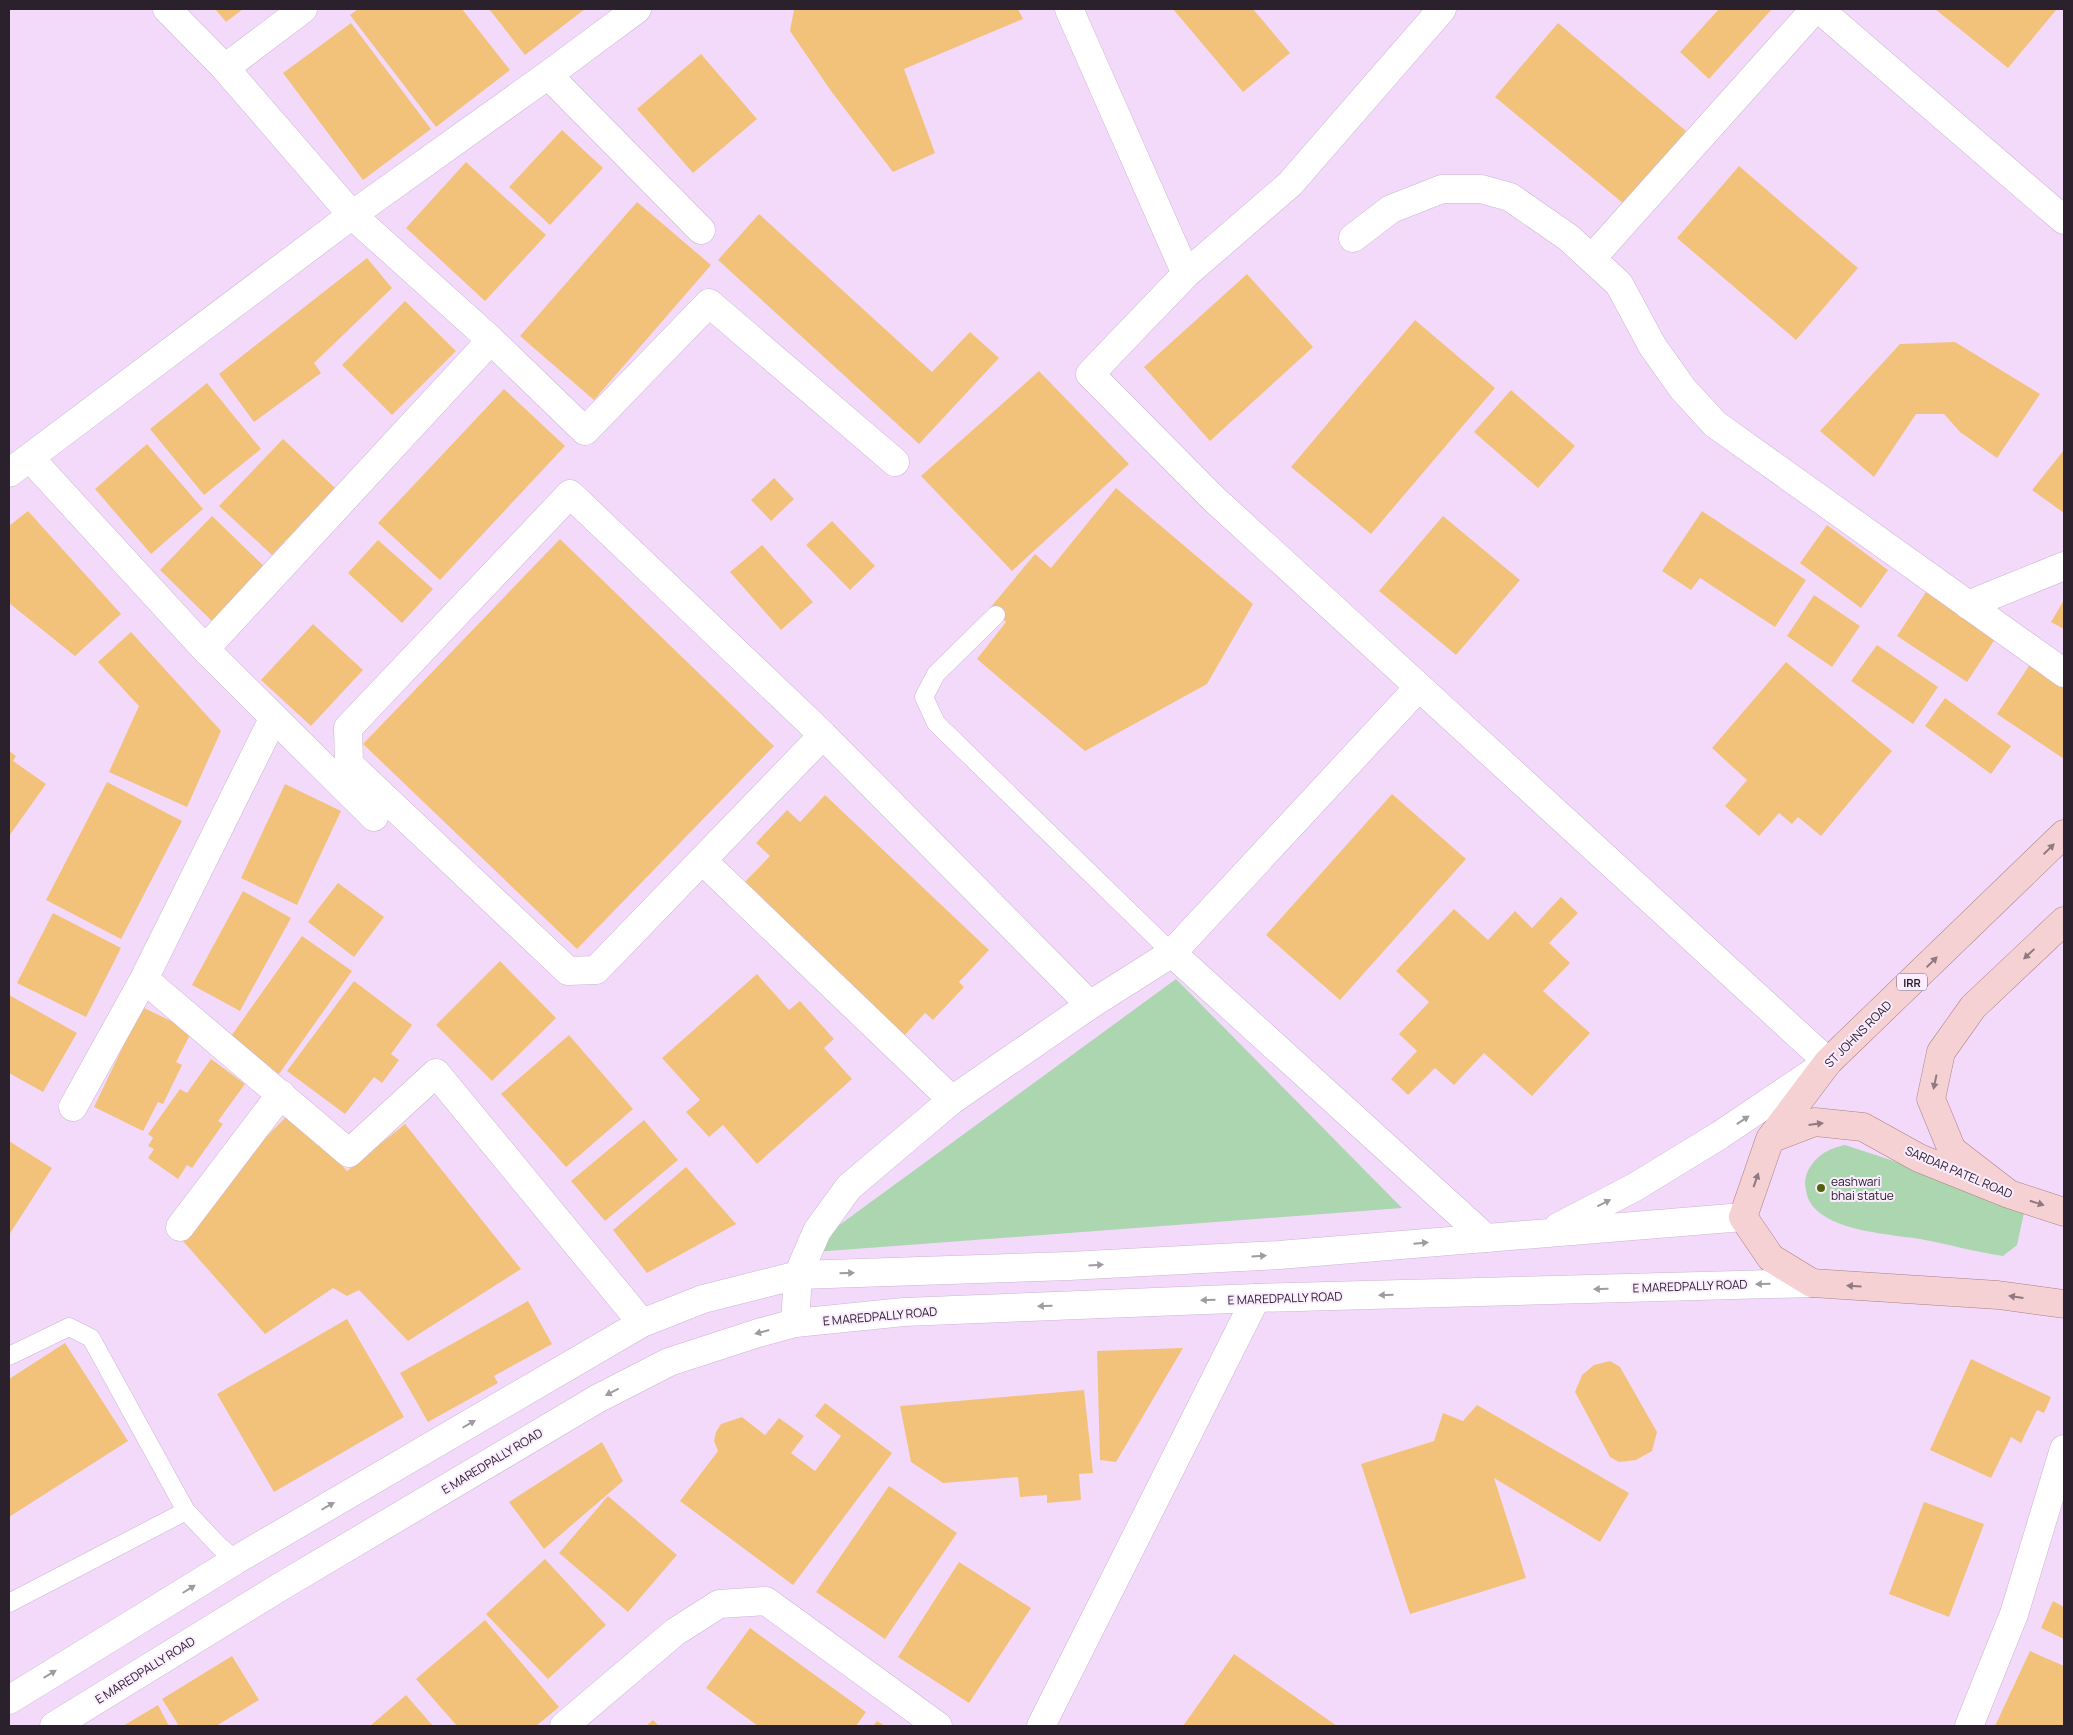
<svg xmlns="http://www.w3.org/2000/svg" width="2073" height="1735" font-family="Manrope,sans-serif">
  <rect width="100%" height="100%" fill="#f3dafa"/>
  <path fill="#acd6b0" d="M1176,979L1402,1208L801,1253Z
    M1845,1145L1918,1169L2024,1213L2017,1245L2003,1256C1975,1252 1948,1244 1920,1239C1890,1234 1817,1231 1807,1195C1805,1186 1804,1182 1807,1173C1815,1156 1827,1149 1845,1145Z"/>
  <path fill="#f3c27a" d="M215,9H243L226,22Z
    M358,9H462L510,70L436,127L350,15Z
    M489,9H585L525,55Z
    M794,9H1018L1023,19L904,69L935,153L893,172L831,91L790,31Z
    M1173,9H1253L1290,53L1243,92Z
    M1719,9H1772L1709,79L1680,52Z
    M1935,9H2057L2008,68Z
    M351,23L431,129L363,180L283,73Z
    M1558,23L1686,131L1624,204L1495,97Z
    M701,54L757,119L693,173L637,109Z
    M562,130L603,168L550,225L509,187Z
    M466,162L546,235L485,301L406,228Z
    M1739,166L1858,268L1796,340L1677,238Z
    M637,202L711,265L594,400L520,336Z
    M759,214L932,372L970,332L999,358L919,444L718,260Z
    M367,258L392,288L314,363L321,373L254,422L219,374Z
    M1247,274L1313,347L1210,441L1144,367Z
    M405,301L456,351L392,415L342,365Z
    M1415,320L1495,388L1371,534L1291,467Z
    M1955,342L2040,394L1997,458L1960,432L1944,414H1916L1874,477L1820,431L1900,344Z
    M1039,371L1129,464L1012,571L921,476Z
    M207,383L261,449L204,495L150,429Z
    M504,389L565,446L440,580L378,523Z
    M1511,390L1575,446L1538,488L1474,432Z
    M283,439L335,488L272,555L219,506Z
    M147,444L203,509L151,554L95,489Z
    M2064,450V513L2032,490Z
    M774,478L794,499L771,521L751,500Z
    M1116,488L1253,604L1207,684L1085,751L977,659L1006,622L990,608L1035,554L1051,568Z
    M28,511L121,614L75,656L9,603V526Z
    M1702,511L1806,580L1775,627L1700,578L1691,590L1662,571Z
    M212,516L269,571L216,625L160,570Z
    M1443,516L1520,580L1456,655L1379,591Z
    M832,521L875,566L850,590L806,545Z
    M1827,525L1888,570L1861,608L1800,563Z
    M560,539L774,746L577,949L363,744Z
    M378,540L433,589L402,623L348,573Z
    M762,545L813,602L781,630L730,572Z
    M1926,592L1995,639L1967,682L1897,636Z
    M1814,595L1860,626L1832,667L1787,636Z
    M2064,600V629L2051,622Z
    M313,624L363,670L311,726L261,680Z
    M131,632L221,731L187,807L109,772L139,706L98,662Z
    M1877,645L1938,687L1913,724L1851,681Z
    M1786,662L1892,751L1821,836L1798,817L1792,824L1779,813L1759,836L1725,806L1747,780L1712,748Z
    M2031,663L2064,686V759L1997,714Z
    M1945,698L2011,746L1991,774L1925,726Z
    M9,751L16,756L13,761L46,784L9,836Z
    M107,782L182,821L121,939L46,900Z
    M285,784L341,811L297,905L241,878Z
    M1392,794L1466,859L1340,1000L1266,935Z
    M825,795L989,950L959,982L964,987L933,1020L925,1013L903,1037L743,884L770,856L756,843L787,810L800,822Z
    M338,883L384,917L354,957L308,922Z
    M243,891L291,918L240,1011L192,985Z
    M1561,897L1578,913L1549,943L1570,963L1543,991L1590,1033L1532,1096L1484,1053L1454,1085L1435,1068L1408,1095L1391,1079L1417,1051L1399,1034L1429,1002L1396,971L1454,909L1488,940L1515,911L1532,928Z
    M53,913L121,948L86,1017L17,983Z
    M302,936L352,971L279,1074L229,1039Z
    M500,961L556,1018L492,1081L436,1025Z
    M757,974L789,1010L800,1001L834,1039L824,1048L852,1079L757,1164L723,1125L709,1137L686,1112L700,1100L662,1058Z
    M354,981L412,1025L391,1054L399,1060L382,1083L374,1077L345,1114L287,1071Z
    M9,995L77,1033L43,1092L9,1073Z
    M142,1007L192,1031L176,1062L182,1065L163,1104L158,1102L143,1131L94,1107Z
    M569,1035L633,1109L566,1167L501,1094Z
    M211,1059L245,1084L218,1121L223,1124L192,1168L187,1165L178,1179L148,1158L154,1149L148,1146L153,1138L148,1134L180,1089L187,1093Z
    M294,1109L347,1171L405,1124L521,1269L408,1341L359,1290L347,1296L333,1288L265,1334L182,1240L216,1203L231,1172Z
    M644,1120L678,1160L605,1221L571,1181Z
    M9,1141L52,1168L9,1235Z
    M686,1167L736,1224L647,1273L613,1230Z
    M528,1301L552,1344L494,1376L498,1383L428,1422L400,1373Z
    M347,1319L404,1417L274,1492L217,1394Z
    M65,1343L128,1441L9,1517V1379Z
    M1183,1348L1116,1462L1100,1460L1097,1351Z
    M1971,1359L2051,1397L2044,1413L2037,1410L2021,1443L2011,1437L1991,1478L1930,1450Z
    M1610,1361L1620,1367L1657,1432L1652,1451L1636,1460L1619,1462L1610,1457L1575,1392L1582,1375L1594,1365Z
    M1084,1390L1093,1473L1079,1474L1081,1500L1047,1503V1495L1020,1497L1018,1477L943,1483L911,1462L900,1406Z
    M825,1403L892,1453L793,1585L680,1501L718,1451L714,1441L716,1432L721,1424L742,1417L765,1435L779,1418L804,1436L791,1453L815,1471L841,1436L815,1416Z
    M1477,1405L1629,1493L1600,1542L1494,1478L1526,1578L1410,1614L1361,1464L1434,1441L1443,1413L1463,1421Z
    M602,1442L623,1481L544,1549L509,1502Z
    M889,1486L957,1533L885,1639L816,1592Z
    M608,1496L677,1555L628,1612L559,1553Z
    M1924,1502L1984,1524L1949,1617L1889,1594Z
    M545,1559L606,1625L548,1679L486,1614Z
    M959,1562L1031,1608L969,1703L898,1657Z
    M2053,1601L2064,1607V1639L2041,1628Z
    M485,1620L559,1707L536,1726H457L416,1679Z
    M750,1628L866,1712L856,1726H758L706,1688Z
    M2030,1651L2064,1666V1726H1995Z
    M1234,1654L1337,1726H1183Z
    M232,1656L259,1700L216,1726H179L162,1699Z
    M406,1695L433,1726H370Z
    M158,1705L169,1726H123Z
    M653,1720L659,1726H646Z
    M877,1721L885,1726H873Z"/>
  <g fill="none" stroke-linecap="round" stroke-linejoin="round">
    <g stroke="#ccb4d2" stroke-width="19">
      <path id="service" d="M996,615L936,674L924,697L936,723L1172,953
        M9,1356L69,1327L91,1338L186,1511L219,1546L236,1560
        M9,1603L186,1511"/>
    </g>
    <g stroke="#ccb4d2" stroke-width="29">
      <path id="minor" d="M167,9L225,68L352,215L491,340L585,431L709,303L895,462
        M1069,9L1186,274
        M1442,9L1290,184L1186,274L1090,374L1214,499L1828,1062
        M1819,9L2064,220
        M225,68L303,9
        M548,75L701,230
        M1353,238L1391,209L1442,189H1481L1510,197L1569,238L1619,284L1653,347L1683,389L1715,424L2064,673
        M1592,258L1815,9
        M30,458L205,649L374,817
        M9,473L352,215L548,75L637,9
        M1968,605L2064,566
        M205,649L491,340
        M823,735L596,970L568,971L349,764L348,728L570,494L823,735L1090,1005
        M702,860L952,1100
        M1172,953L1486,1238
        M144,979L349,1153L436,1073L642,1323
        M73,1107L144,979L273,719
        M180,1227L281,1094
        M795,1323L798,1275L817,1231L849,1187L952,1100L1090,1005L1172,953L1419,687
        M564,1726L675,1632L719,1604L766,1601L938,1726
        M1041,1726L1256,1298
        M1969,1726L2014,1614L2064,1449"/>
    </g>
    <g stroke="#ccb4d2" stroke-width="29">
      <path id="secondary" d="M1558,1227L1635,1187L1720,1135L1824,1065
        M9,1700L236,1560L642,1323L703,1299L798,1275L1069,1266L1279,1255L1743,1217
        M54,1726L280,1587L597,1399L669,1362L758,1333L795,1323L904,1312L1256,1298L1812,1283"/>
    </g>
    <g stroke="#aa8085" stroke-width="29">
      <path id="primary" d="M2064,834L1828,1062L1770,1139L1743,1217L1771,1258L1812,1283L1998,1295L2064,1304
        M1770,1139L1815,1122L1863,1127L1919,1158L2009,1194L2064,1212
        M2009,1194L1952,1150L1931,1099L1941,1052L1973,1007L2064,921"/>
    </g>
    <use href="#service" stroke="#fff" stroke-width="18"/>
    <use href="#minor" stroke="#fff" stroke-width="28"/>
    <use href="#secondary" stroke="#fff" stroke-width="28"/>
    <use href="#primary" stroke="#f5d1d3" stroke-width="28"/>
  </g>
  <defs><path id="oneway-solid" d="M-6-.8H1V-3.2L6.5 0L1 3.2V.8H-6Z" transform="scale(1.25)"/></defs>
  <g fill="#907980">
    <use href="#oneway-solid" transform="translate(2049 849) rotate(-44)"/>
    <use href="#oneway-solid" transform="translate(2029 954) rotate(137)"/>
    <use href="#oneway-solid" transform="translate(1932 962) rotate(-44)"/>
    <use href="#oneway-solid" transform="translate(1935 1082) rotate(102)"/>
    <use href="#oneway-solid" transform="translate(1816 1124) rotate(-7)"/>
    <use href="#oneway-solid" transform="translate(1756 1180) rotate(-71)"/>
    <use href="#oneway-solid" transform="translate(2037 1203) rotate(17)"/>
    <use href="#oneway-solid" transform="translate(1854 1286) rotate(-176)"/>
    <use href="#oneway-solid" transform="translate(2016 1297) rotate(-172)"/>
  </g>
  <g fill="#9f9ba0">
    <use href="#oneway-solid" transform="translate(1743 1120) rotate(-34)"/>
    <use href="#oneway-solid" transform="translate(1604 1203) rotate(-27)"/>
    <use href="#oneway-solid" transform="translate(1421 1243) rotate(-5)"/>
    <use href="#oneway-solid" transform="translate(1259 1256) rotate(-3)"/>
    <use href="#oneway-solid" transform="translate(1096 1265) rotate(-3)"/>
    <use href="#oneway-solid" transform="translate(847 1273) rotate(-2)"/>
    <use href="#oneway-solid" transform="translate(1763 1284) rotate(178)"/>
    <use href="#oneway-solid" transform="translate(1601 1289) rotate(178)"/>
    <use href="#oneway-solid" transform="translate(1386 1295) rotate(178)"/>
    <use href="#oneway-solid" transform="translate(1208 1300) rotate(178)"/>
    <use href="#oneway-solid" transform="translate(1045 1306) rotate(178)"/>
    <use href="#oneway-solid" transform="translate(762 1332) rotate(165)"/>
    <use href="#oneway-solid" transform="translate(612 1392) rotate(153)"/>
    <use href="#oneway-solid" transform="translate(469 1424) rotate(-30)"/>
    <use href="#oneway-solid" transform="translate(328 1506) rotate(-30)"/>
    <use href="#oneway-solid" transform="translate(189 1589) rotate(-32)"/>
    <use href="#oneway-solid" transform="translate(50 1674) rotate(-31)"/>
  </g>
  <circle fill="#50630b" stroke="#fbecff" stroke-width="2" cx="1821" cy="1188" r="5"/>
  <g text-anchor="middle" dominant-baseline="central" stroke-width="4" stroke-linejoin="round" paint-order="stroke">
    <rect fill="#fbecff" stroke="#695e6b" stroke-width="1" x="1897" y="973.5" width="30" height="17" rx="4"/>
    <g font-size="11" font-weight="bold" fill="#2a212c">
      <text x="1912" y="982">IRR</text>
    </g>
    <g font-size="12" fill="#2a212c" stroke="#fbecff">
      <text transform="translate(1858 1034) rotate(-45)">ST JOHNS ROAD</text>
      <text transform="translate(1959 1172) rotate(23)">SARDAR PATEL ROAD</text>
      <text transform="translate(1690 1286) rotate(-2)">E MAREDPALLY ROAD</text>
      <text transform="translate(1285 1298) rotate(-2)">E MAREDPALLY ROAD</text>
      <text transform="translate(880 1316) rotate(-5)">E MAREDPALLY ROAD</text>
      <text transform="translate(492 1461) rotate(-31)">E MAREDPALLY ROAD</text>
      <text transform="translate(145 1670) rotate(-32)">E MAREDPALLY ROAD</text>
    </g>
    <g font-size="12" fill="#2a212c" stroke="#fbecff" text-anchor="start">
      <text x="1831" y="1181">eashwari<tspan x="1831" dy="14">bhai statue</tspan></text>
    </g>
  </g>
  <rect width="2073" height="1735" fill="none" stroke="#2a212c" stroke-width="20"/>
</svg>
